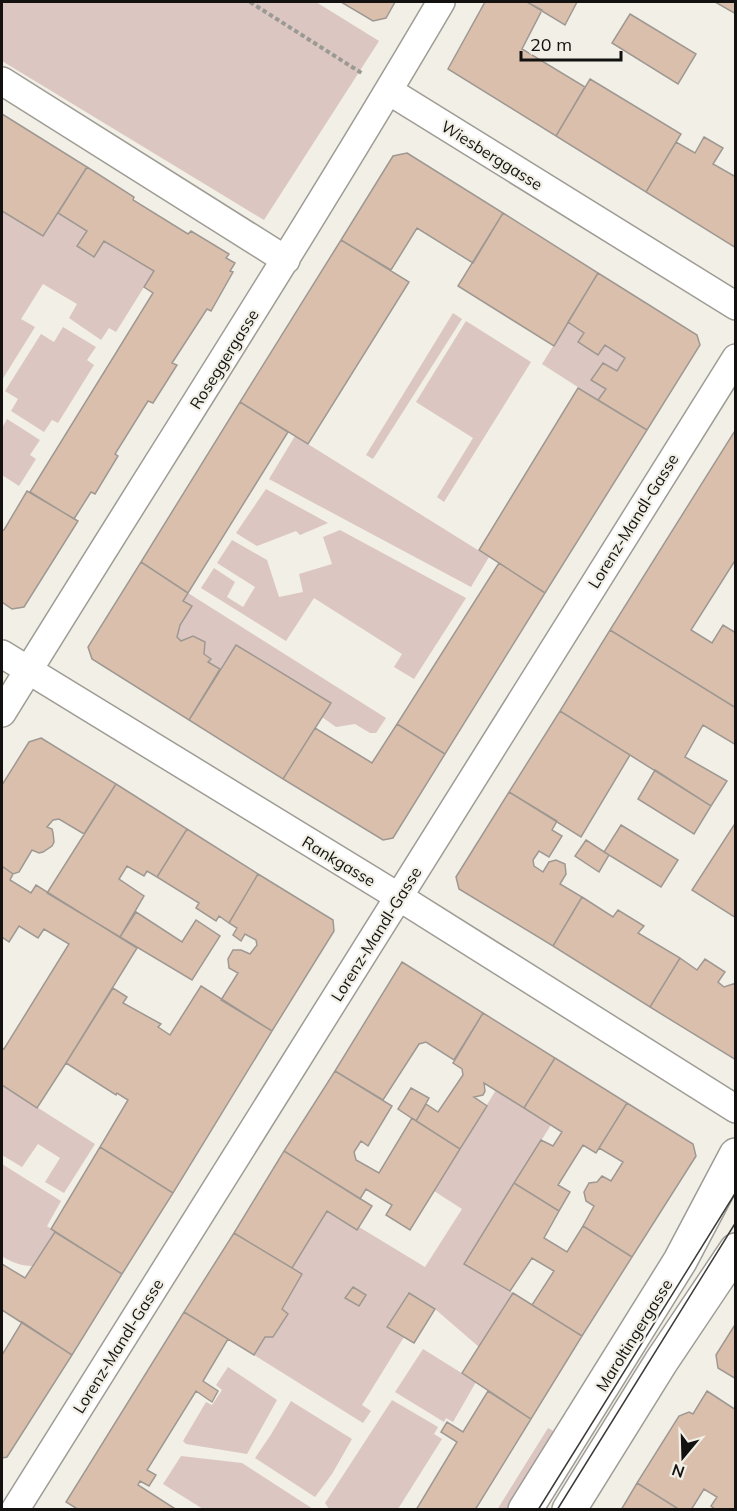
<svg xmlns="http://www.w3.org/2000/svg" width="737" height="1511" font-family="Mulish,sans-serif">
  <rect width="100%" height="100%" fill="#f1efe6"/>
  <path fill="#dbc6c2" d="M2,2H316L379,41L264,220L2,61Z
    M2,211L43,235L58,213L87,231L77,246L93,257L104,241L154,271L116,332L109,328L101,340L69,318L77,304L43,284L21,319L35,327L2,380Z
    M453,313L462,319L373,459L366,455Z
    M466,321L531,362L444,502L437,497L473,438L416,402Z
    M568,322L584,333L578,343L598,354L605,345L625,358L617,371L603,363L592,379L606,389L598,400L542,364Z
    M63,327L96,347L87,360L94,365L58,423L52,420L44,432L11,411L18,399L5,391L41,334L54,342Z
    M7,419L40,440L30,455L36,459L19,486L2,475V428Z
    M295,436L489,557L471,587L269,479Z
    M266,489L328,523L300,535L296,531L257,546L236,533Z
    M340,530L466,598L414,679L394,667L402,654L314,598L286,641L201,588L214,568L235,582L227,597L243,607L255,587L217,563L232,540L267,560L279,597L303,592L299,574L332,564L323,537Z
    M188,593L386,718L376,733H370L355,724L336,727L322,717L236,645L220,669L208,662L211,659L204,654V642L193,636L181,641L177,637L180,625L191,606L183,601Z
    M2,1085L95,1144L64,1193L45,1182L60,1158L38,1144L22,1167L2,1155Z
    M496,1090L551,1125L464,1263L513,1293L479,1347L435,1309L408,1293L387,1326L404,1337L362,1405L371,1411L363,1423L254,1355L265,1337H274L288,1314L282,1309L302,1274L292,1268L327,1211L357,1230L359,1227L425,1267L462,1209L434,1191Z
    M2,1164L61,1201L47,1226L55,1232L32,1266C22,1266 10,1262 2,1256Z
    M423,1349L476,1382L453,1422L446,1418L444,1422L395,1392Z
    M228,1367L277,1400L247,1454L186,1444L183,1441L206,1402L212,1405L222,1390L216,1385Z
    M392,1400L438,1427L434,1434L442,1439L398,1509H329L325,1503Z
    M291,1401L352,1439L332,1474L315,1497L255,1458L270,1436Z
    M548,1428L557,1433L509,1509L497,1510Z
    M181,1456L242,1463L313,1509H203L163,1484Z"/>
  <path fill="#dac0ac" stroke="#9f9892" stroke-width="1.5" d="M341,2H395L386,18L373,21Z
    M485,2H527L542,10L522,49L585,87L556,136L448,69Z
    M527,2H577L565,25Z
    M715,2H736V14Z
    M630,14L696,54L678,84L612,43Z
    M590,79L681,134L646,192L556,136Z
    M2,114L87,167L43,236L2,211Z
    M704,137L723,148L713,164L734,176L736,173V248L646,192L676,142L695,153Z
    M407,153L503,213L473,263L417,228L391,270L341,240L393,156Z
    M87,167L134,197L133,200L188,234L191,231L229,254L226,258L235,263L230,271L233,272L211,311L207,309L172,363L177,365L153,403L148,401L115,454L118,456L95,494L91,492L74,519L30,492L153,293L144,287L154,271L104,241L94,257L77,246L87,231L58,213Z
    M503,213L598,273L554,346L458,286Z
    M341,240L409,282L308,444L240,402Z
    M598,273L697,335L700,345L647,430L598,400L606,389L591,380L603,363L617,371L625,358L605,345L598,355L578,342L584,333L568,322Z
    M578,388L647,430L545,593L479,550Z
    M240,402L288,432L188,593L141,562Z
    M736,429V559L691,630L712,643L723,625L736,633V708L610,630Z
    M27,491L78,521L24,607L12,609L2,602V530H4Z
    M141,562L188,593L183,601L192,606L180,625L177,637L181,641L193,636L205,642L204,654L211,659L208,662L220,669L189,720L92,659L88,647Z
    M499,563L545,593L445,754L397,724Z
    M610,630L736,708V745L703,725L685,757L727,781L711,806L560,711Z
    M236,645L331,703L283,779L189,720Z
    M560,711L630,755L581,837L509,792Z
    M397,724L445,754L393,838L383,840L283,779L315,728L372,763Z
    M41,738L116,784L84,834L59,819L53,820L47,827L52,829L53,833L54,842L52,846L43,852L39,853L32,850L19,872L13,874L2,866V785L29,742Z
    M655,770L711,806L694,834L638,799Z
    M116,784L187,829L157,877L147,871L144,876L127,866L119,879L144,896L120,937L47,893Z
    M509,792L557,821L552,830L562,836L549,857L539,851L533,860L534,866L543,872L549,862L556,860L565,864L566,874L560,884L582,897L553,946L459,889L456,877Z
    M736,822V918L692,890Z
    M621,825L678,860L661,887L604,852Z
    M187,829L258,874L229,923L219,916L216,921L196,908L199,903L157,877Z
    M586,840L609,855L599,872L575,856Z
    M2,866L13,874L10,880L31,893L36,885L137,948L66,1063L37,1108L2,1085V1048L4,1049L69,944L44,929L38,938L19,926L9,942L2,937Z
    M258,874L333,920L334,931L272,1031L221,1000L238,973L229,968L228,959L233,950H241L250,954L257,945L256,940L245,934L241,941L233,935L237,928L229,923Z
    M582,897L613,917L618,910L644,926L638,933L680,958L650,1007L553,946Z
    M136,912L182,942L196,920L220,936L192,980L120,937Z
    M680,958L697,970L705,959L725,972L718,982L724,987L736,983V1060L650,1007Z
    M402,962L483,1013L454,1060L426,1042L419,1044L383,1100L335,1071Z
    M201,986L272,1031L173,1193L100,1147L128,1100L117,1093L116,1095L66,1063L113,988L127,997L123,1003L161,1024L158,1027L170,1035Z
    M483,1013L555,1058L524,1108L484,1083L485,1091L483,1095L474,1097L487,1106L460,1149L416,1121L426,1104L438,1112L463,1075L462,1069L453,1063Z
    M555,1058L627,1103L596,1153L583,1145L558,1185L570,1192L559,1211L514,1183L541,1140L553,1146L562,1132L524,1108Z
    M335,1071L392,1106L368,1146L361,1141L354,1152L356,1160L379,1173L412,1118L460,1149L410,1230L386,1215L392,1205L366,1189L360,1199L284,1151Z
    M411,1088L429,1098L416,1121L398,1109Z
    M627,1103L693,1144L696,1156L632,1257L583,1226L594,1206L586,1201L584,1192L589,1183L597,1182L602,1176L611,1181L623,1162L599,1148Z
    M100,1147L173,1193L122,1274L51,1229Z
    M284,1151L372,1206L357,1230L327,1211L292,1268L234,1233Z
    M514,1183L559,1211L544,1238L567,1252L583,1226L632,1257L582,1336L532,1305L554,1271L532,1258L510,1291L464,1264Z
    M55,1232L122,1274L72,1355L2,1310V1264L25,1278Z
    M234,1233L302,1274L282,1309L288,1314L273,1337H265L254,1355L184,1312Z
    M353,1287L366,1295L359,1306L345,1298Z
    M409,1293L435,1309L414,1343L387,1327Z
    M513,1293L582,1336L531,1419L462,1373Z
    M184,1312L228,1339L203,1381L218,1391L212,1402L196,1391L147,1470L156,1475L149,1486L140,1481L138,1485L177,1510H79L66,1502Z
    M22,1322L72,1355L7,1457L2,1458V1355Z
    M736,1323V1379L718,1368L716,1355Z
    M488,1391L531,1419L475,1510H416L457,1442L441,1432L447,1422L463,1432Z
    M707,1391L736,1410V1510H716L711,1506L717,1497L704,1489L691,1510H680L637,1483L679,1416L689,1412L693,1414Z
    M637,1483L680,1510H621Z"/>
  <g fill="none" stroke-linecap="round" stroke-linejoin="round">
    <g stroke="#9e9c94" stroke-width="30">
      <path id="minor" d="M2,81L286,260
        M389,91L736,306
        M2,654L399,897L736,1109
        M2,713C148,476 300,242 441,2
        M15,1510L736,358"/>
    </g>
    <g stroke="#9e9c94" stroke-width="36">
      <path id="secondary" d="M525,1510L680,1261L736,1155
        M569,1510L661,1362L736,1250"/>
    </g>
    <path stroke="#9b9993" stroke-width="4" stroke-dasharray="4.5 3" stroke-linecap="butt" d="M250,2L363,74"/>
    <use href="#minor" stroke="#fff" stroke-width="27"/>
    <use href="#secondary" stroke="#fff" stroke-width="33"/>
    <path stroke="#3d3c39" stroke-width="1.5" d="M538,1510L736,1192
      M557,1510L736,1222"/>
  </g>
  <g text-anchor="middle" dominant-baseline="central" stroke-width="4.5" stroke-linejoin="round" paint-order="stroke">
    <g font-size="16" fill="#131210" stroke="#f1efe6">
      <text transform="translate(492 155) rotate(32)">Wiesberggasse</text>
      <text transform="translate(224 359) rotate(-58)">Roseggergasse</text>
      <text transform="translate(633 521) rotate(-58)">Lorenz-Mandl-Gasse</text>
      <text transform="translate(339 861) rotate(31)">Rankgasse</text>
      <text transform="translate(376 934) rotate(-58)">Lorenz-Mandl-Gasse</text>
      <text transform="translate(634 1335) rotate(-58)">Maroltingergasse</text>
      <text transform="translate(118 1346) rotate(-58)">Lorenz-Mandl-Gasse</text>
    </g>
  </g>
  <rect width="737" height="1511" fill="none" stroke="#131210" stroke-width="6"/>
  <g transform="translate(683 1457) rotate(199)" stroke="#f1efe6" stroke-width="4.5" paint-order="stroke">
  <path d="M0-4.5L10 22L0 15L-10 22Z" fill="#131210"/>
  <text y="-9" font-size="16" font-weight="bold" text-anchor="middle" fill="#131210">N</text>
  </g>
  <path d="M521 51v9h100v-9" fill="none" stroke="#131210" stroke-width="3"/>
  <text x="530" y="51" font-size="18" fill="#131210" stroke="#f1efe6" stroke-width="4.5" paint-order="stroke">20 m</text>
</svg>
